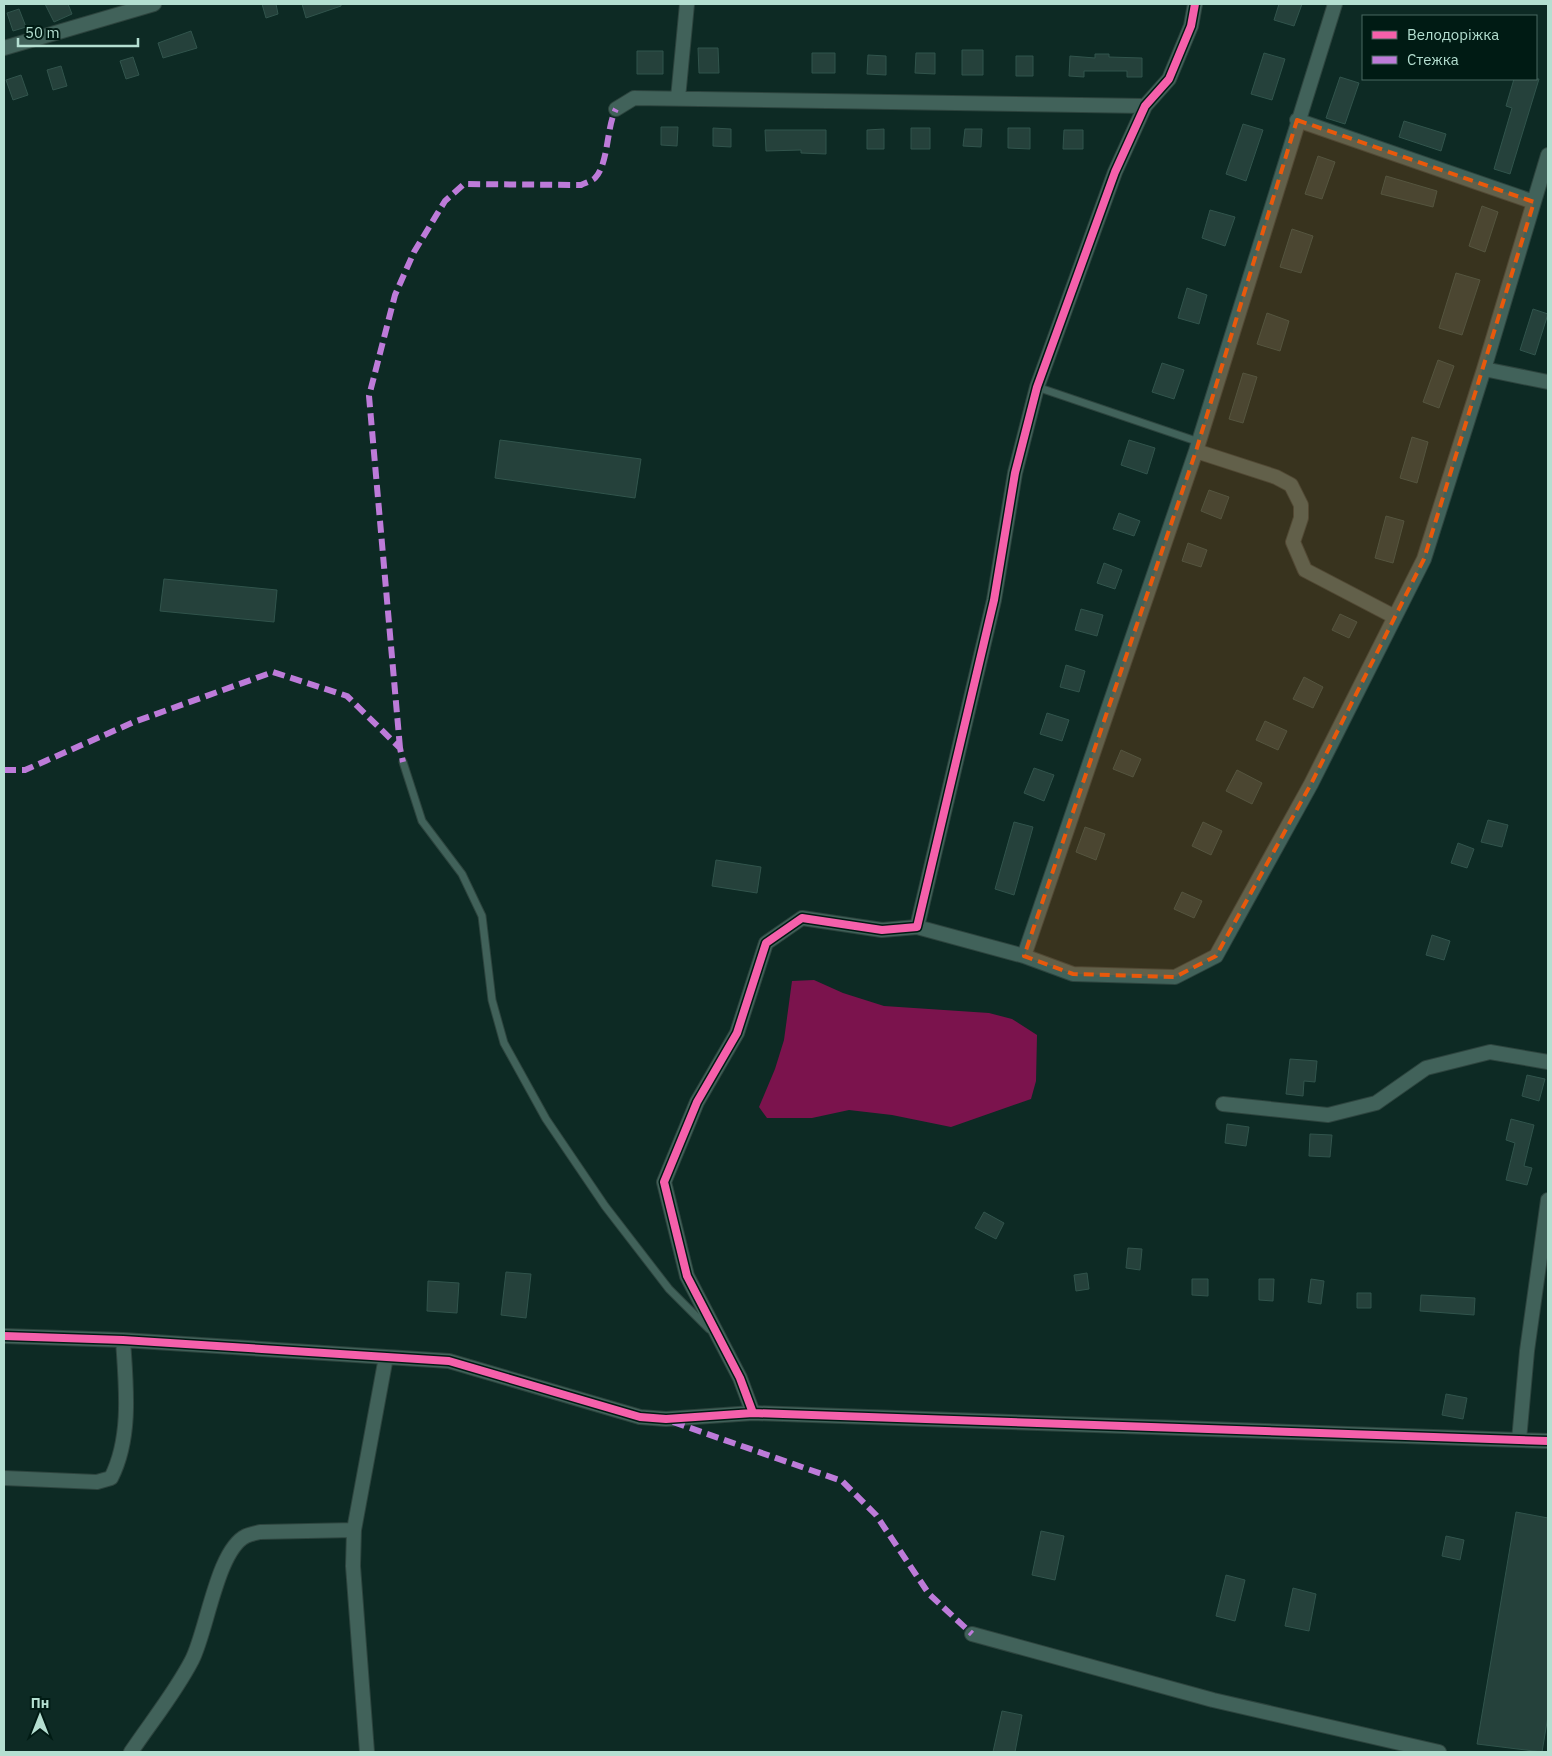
<svg xmlns="http://www.w3.org/2000/svg" width="1552" height="1756" font-family="'IBM Plex Sans',sans-serif">
  <rect width="100%" height="100%" fill="#0d2a24"/>
  <path fill="#7b134d" d="M814,980L843,993L884,1006L989,1013L1012,1019L1037,1035L1036,1081L1031,1099L951,1127L892,1115L849,1110L812,1118H767L759,1107L775,1069L784,1040L792,981Z"/>
  <path fill="#25413b" stroke="#31544c" d="M45,4H68L72,14L54,22Z
    M262,4H276L278,14L266,18Z
    M302,4H341V6L306,18Z
    M1279,4H1302L1294,26L1274,20Z
    M19,9L26,27L13,31L7,13Z
    M191,31L197,48L163,58L158,43Z
    M698,48H718L719,73H699Z
    M962,50H983V75H962Z
    M637,51H663V74H637Z
    M812,53H835V73H812Z
    M916,53H935V74L915,73Z
    M1264,53L1285,59L1272,100L1251,94Z
    M1095,54H1109V57L1142,58V77H1127V71H1084V77L1069,76L1070,56L1095,58Z
    M868,55L886,56V75L867,74Z
    M1016,56H1033V76H1016Z
    M133,57L139,75L126,79L120,61Z
    M61,66L67,86L53,90L47,70Z
    M21,75L28,95L13,100L6,80Z
    M1340,77L1359,83L1345,124L1326,118Z
    M1514,79H1539L1510,174L1494,169L1512,108L1506,106Z
    M1404,121L1446,134L1441,151L1399,137Z
    M1243,124L1263,130L1246,181L1226,174Z
    M661,127H678L677,146L661,145Z
    M713,128L731,129V147L713,146Z
    M911,128H930V149H911Z
    M1008,128H1030V149L1008,148Z
    M884,129V149H867V130Z
    M965,129H982L981,147L963,146Z
    M765,130H826V154L801,153V150L766,151Z
    M1064,130H1083V149H1063Z
    M1318,156L1335,162L1322,199L1305,194Z
    M1386,176L1437,191L1433,207L1381,194Z
    M1482,206L1498,212L1485,252L1469,246Z
    M1210,210L1235,217L1225,246L1202,238Z
    M1292,229L1313,236L1301,273L1280,267Z
    M1456,273L1480,280L1462,335L1439,328Z
    M1187,288L1207,295L1199,324L1178,318Z
    M1533,309L1548,314L1535,355L1520,350Z
    M1267,313L1289,321L1280,351L1257,344Z
    M1438,360L1454,366L1439,408L1423,402Z
    M1162,363L1184,370L1174,399L1152,392Z
    M1243,373L1257,377L1243,423L1229,419Z
    M1412,437L1428,442L1417,483L1400,478Z
    M500,440L641,459L635,498L495,478Z
    M1129,440L1155,448L1147,474L1121,465Z
    M1209,490L1229,497L1221,519L1201,511Z
    M1119,513L1140,521L1134,536L1113,529Z
    M1386,516L1404,521L1393,563L1375,558Z
    M1188,543L1207,550L1201,567L1182,561Z
    M1104,563L1122,570L1115,589L1097,583Z
    M164,579L277,590L274,622L160,611Z
    M1081,609L1103,615L1097,636L1075,630Z
    M1340,614L1357,622L1349,638L1332,630Z
    M1066,665L1085,671L1079,692L1060,687Z
    M1304,677L1323,687L1313,708L1293,699Z
    M1047,713L1069,720L1062,741L1040,734Z
    M1265,721L1287,731L1278,750L1256,740Z
    M1121,750L1141,759L1133,777L1113,769Z
    M1034,768L1054,775L1044,801L1024,793Z
    M1237,770L1262,783L1252,804L1226,791Z
    M1488,820L1508,825L1502,847L1481,842Z
    M1014,822L1033,827L1014,895L995,889Z
    M1203,822L1222,831L1211,855L1192,846Z
    M1085,827L1105,834L1096,860L1076,852Z
    M1458,843L1474,849L1467,868L1451,863Z
    M716,860L761,867L757,893L712,886Z
    M1182,892L1202,901L1194,918L1174,909Z
    M1432,935L1450,941L1444,960L1426,955Z
    M1290,1059L1317,1061L1315,1082L1304,1081L1303,1096L1286,1094Z
    M1527,1075L1545,1079L1539,1101L1522,1096Z
    M1511,1119L1534,1125L1524,1166L1532,1168L1527,1185L1506,1180L1515,1143L1506,1140Z
    M1227,1124L1249,1127L1246,1146L1225,1143Z
    M1310,1134L1332,1135L1330,1157L1309,1156Z
    M984,1212L1004,1223L996,1239L975,1228Z
    M1128,1248L1142,1249L1140,1270L1126,1268Z
    M506,1272L531,1274L526,1318L501,1315Z
    M1087,1273L1089,1289L1076,1291L1074,1275Z
    M1192,1279H1208V1296L1192,1295Z
    M1259,1279H1274L1273,1301L1259,1300Z
    M1311,1279L1324,1281L1321,1304L1308,1302Z
    M428,1281L459,1283L457,1313L427,1311Z
    M1357,1293H1371V1308H1357Z
    M1421,1295L1475,1298L1474,1315L1420,1311Z
    M1446,1394L1467,1398L1463,1419L1442,1415Z
    M1516,1512L1548,1518V1716L1542,1752L1477,1744Z
    M1041,1531L1064,1536L1055,1580L1032,1575Z
    M1446,1536L1464,1540L1460,1560L1442,1556Z
    M1226,1575L1245,1580L1235,1621L1216,1616Z
    M1293,1588L1316,1594L1309,1631L1285,1626Z
    M1002,1711L1022,1715L1015,1752H993Z"/>
  <g fill="none" stroke-linecap="round" stroke-linejoin="round">
    <g stroke="#2d443e" stroke-width="9">
      <path id="service" d="M1037,387L1199,442
        M403,762L422,821L462,874L482,916L492,1000L504,1043L546,1119L605,1206L669,1289L709,1329"/>
    </g>
    <g stroke="#2d443e" stroke-width="16">
      <path id="minor" d="M1195,4L1191,26L1169,79L1145,106L1115,172L1037,387L1015,473L994,600L917,927L882,930L802,918L766,943L737,1033L697,1102L664,1182L687,1276L740,1378L753,1413L1548,1441
        M1335,4L1196,451L1024,956L1073,974L1175,977L1216,956L1311,784L1424,559L1484,369
        M4,48L154,4
        M678,98L687,4
        M616,109L634,98L1145,106
        M1297,120L1534,202
        M1548,155L1484,369L1548,382
        M1196,451L1276,477L1291,485L1301,505V518L1293,542L1305,570L1395,617
        M917,927L1024,956
        M1223,1104L1328,1115L1376,1103L1426,1068L1490,1052L1548,1062
        M4,1336L123,1340L449,1361L640,1417L666,1419L753,1413
        M1519,1440L1527,1351L1548,1200
        M4,1478L97,1482L111,1478C132,1437 126,1385 123,1340
        M972,1634L1213,1700L1439,1752
        M131,1752C151,1722 175,1693 192,1660C207,1631 217,1550 246,1536C250,1534 256,1533 260,1532L354,1530
        M367,1752L353,1566L354,1530L386,1357"/>
    </g>
    <use href="#service" stroke="#41625a" stroke-width="7"/>
    <use href="#minor" stroke="#41625a" stroke-width="14"/>
    <path stroke="#bd7bd9" stroke-width="6" stroke-dasharray="12 6" stroke-linecap="butt" d="M400,748L369,396L395,295L414,252L445,201L464,184L581,185C585,183 592,181 595,178C609,163 606,128 616,109
      M4,770H25L134,722L273,672L347,696L400,748L403,762
      M673,1422L842,1481L876,1515L929,1594L972,1634"/>
    <g stroke="#001b14" stroke-width="11">
      <path id="cycleway" d="M1195,4L1191,26L1169,79L1145,106L1115,172L1037,387L1015,473L994,600L917,927L882,930L802,918L766,943L737,1033L697,1102L664,1182L687,1276L740,1378L753,1413L1548,1441
        M4,1336L123,1340L449,1361L640,1417L666,1419L753,1413"/>
    </g>
    <use href="#cycleway" stroke="#f560ab" stroke-width="8"/>
  </g>
  <path fill="#e8590c" fill-opacity="0.2" stroke="#e8590c" stroke-width="4" stroke-dasharray="10 6" stroke-linejoin="round" d="M1297,120L1534,202L1424,559L1311,784L1216,956L1175,977L1073,974L1024,956L1196,451Z"/>
  <rect width="1552" height="1756" fill="none" stroke="#b4dfd1" stroke-width="10"/>
  <rect x="1362" y="15" width="175" height="65" fill="#001b14" stroke="#486960"/>
  <rect x="1372" y="31" width="25" height="8" fill="#f560ab" stroke="#486960"/>
  <text x="1407" y="40" font-size="15" fill="#b4dfd1">Велодоріжка</text>
  <rect x="1372" y="56" width="25" height="8" fill="#bd7bd9" stroke="#486960"/>
  <text x="1407" y="65" font-size="15" fill="#b4dfd1">Стежка</text>
  <g transform="translate(40 1716)" stroke="#001b14" stroke-width="4" paint-order="stroke">
  <path d="M0-4L9 19L0 12L-9 19Z" fill="#b4dfd1"/>
  <text y="-8" font-size="14" font-weight="bold" text-anchor="middle" fill="#b4dfd1">Пн</text>
  </g>
  <path d="M18 38v8h120v-8" fill="none" stroke="#b4dfd1" stroke-width="2.5"/>
  <text x="25" y="38" font-size="15" fill="#b4dfd1" stroke="#001b14" stroke-width="4" paint-order="stroke">50 m</text>
</svg>
